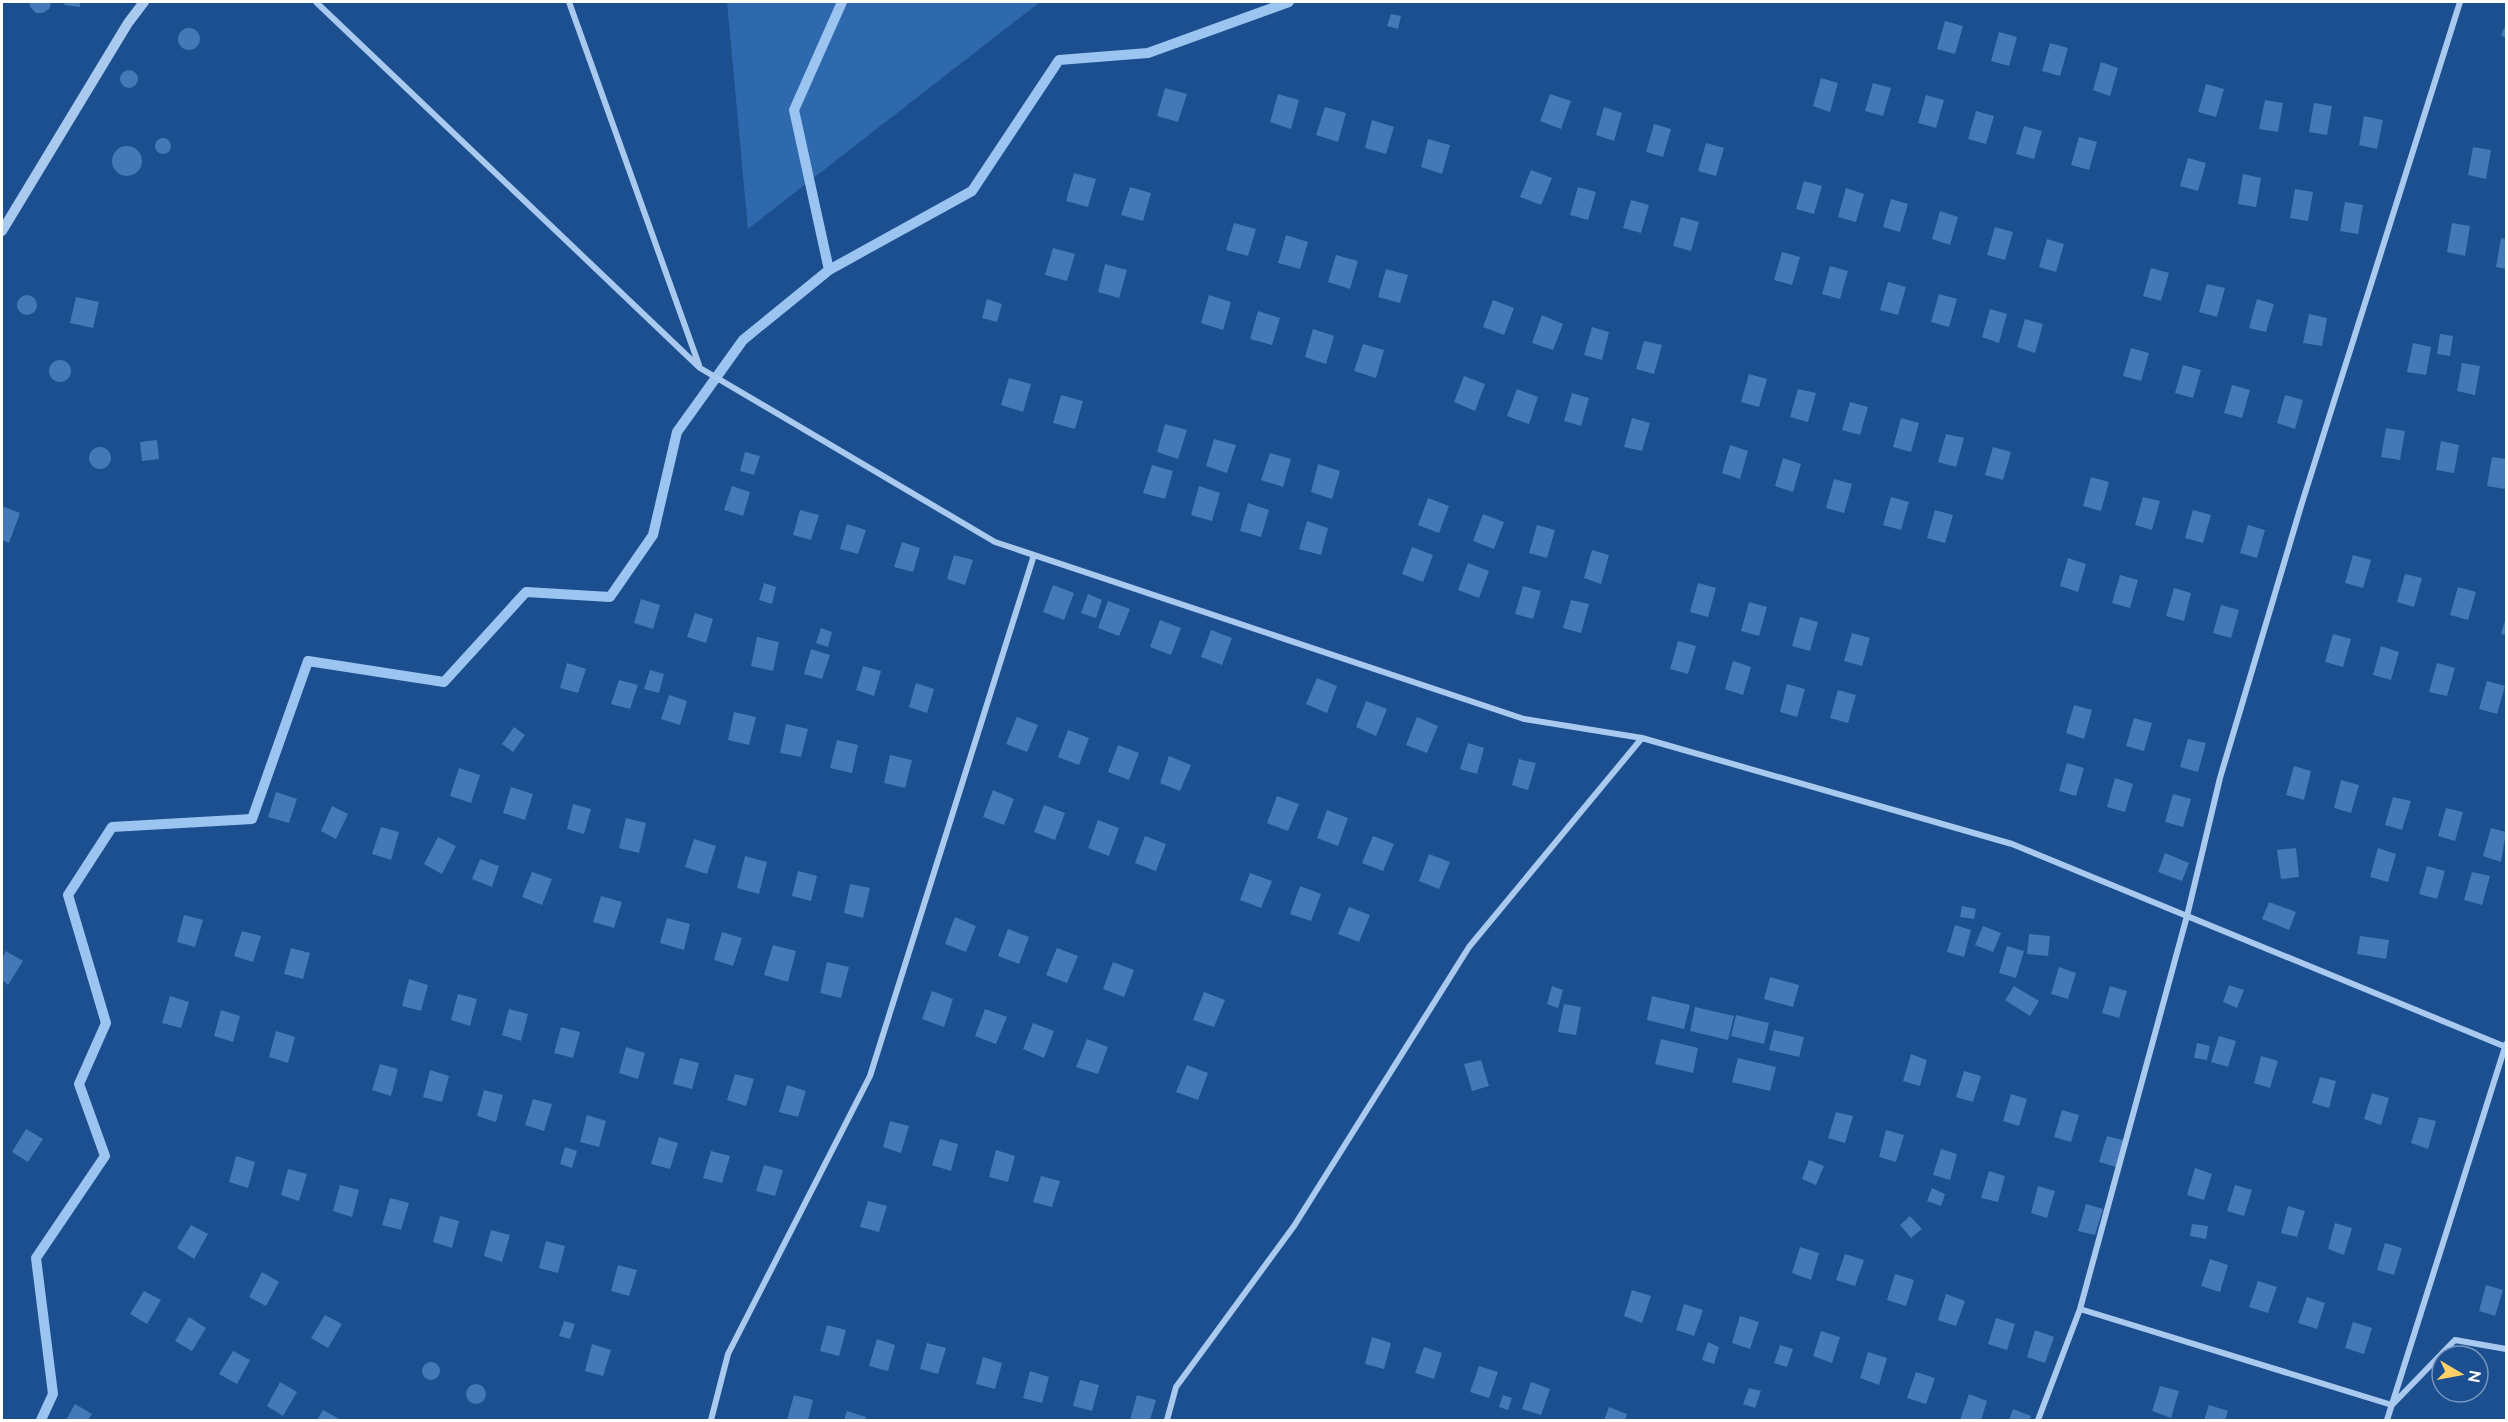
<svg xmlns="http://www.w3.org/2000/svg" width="2508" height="1422" font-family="Raleway,sans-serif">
  <rect width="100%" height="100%" fill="#1b4f8f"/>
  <path fill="#2e69ad" d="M727,2H1040L748,229Z"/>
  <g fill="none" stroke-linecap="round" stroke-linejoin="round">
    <path stroke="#9cc4f0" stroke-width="10" d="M829,270L794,110L842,2
      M41,1420L53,1394L36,1258L105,1156L79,1084L106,1023L68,895L112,827L252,819L308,661L444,682L526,592L610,597L653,535L677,432L743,340L829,270L972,191L1059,60L1148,53L1289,2"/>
  </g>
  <path fill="#4478b7" d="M29,2H51V3L49,9L43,13H36L31,8Z
    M65,2H80V7L64,5Z
    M1391,14L1401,16L1398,29L1387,26Z
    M1945,21L1963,26L1955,54L1937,49Z
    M2506,24V38L2501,35Z
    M178 39a11 11 0 1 1 22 0a11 11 0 1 1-22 0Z
    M1999,32L2017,37L2009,66L1991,61Z
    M2050,43L2068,48L2060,76L2042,71Z
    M2101,62L2118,68L2110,96L2093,90Z
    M120 79a9 9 0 1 1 18 0a9 9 0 1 1-18 0Z
    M1821,78L1838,83L1830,112L1813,106Z
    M1873,83L1891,88L1883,116L1865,111Z
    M2206,84L2224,89L2216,117L2198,112Z
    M1165,88L1187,94L1178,122L1157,116Z
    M1278,94L1299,100L1291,129L1270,122Z
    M1550,94L1571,101L1561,129L1540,121Z
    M1926,95L1944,100L1936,128L1918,123Z
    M2265,100L2283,103L2278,132L2259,129Z
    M2314,103L2332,106L2327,135L2309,132Z
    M1325,107L1346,113L1338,142L1316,135Z
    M1604,107L1622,113L1614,141L1596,135Z
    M1976,111L1994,116L1986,144L1968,139Z
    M2364,116L2383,120L2377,149L2359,145Z
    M1372,120L1394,127L1386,154L1365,148Z
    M1654,124L1671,129L1663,157L1646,152Z
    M2024,126L2042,131L2034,159L2016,154Z
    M2079,137L2097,142L2089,170L2071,165Z
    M155 146a8 8 0 1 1 16 0a8 8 0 1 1-16 0Z
    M1428,139L1450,145L1442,174L1421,167Z
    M1706,143L1724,148L1716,176L1698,171Z
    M112 161a15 15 0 1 1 30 0a15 15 0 1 1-30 0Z
    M2473,147L2491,150L2486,179L2468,175Z
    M2188,158L2206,163L2198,191L2180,186Z
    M1531,170L1552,178L1541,205L1520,197Z
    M1074,173L1096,179L1088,207L1066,201Z
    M2243,174L2261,178L2256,207L2238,204Z
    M1804,181L1822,186L1814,214L1796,209Z
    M1130,187L1151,193L1143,221L1121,215Z
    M1578,187L1596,192L1588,220L1570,215Z
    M1846,188L1864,194L1856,222L1838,217Z
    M2295,189L2313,192L2308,221L2290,218Z
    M1891,199L1908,204L1900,232L1883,227Z
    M1631,200L1649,205L1641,233L1623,228Z
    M2345,202L2363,205L2358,234L2340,231Z
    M1940,211L1958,217L1950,245L1932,239Z
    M1681,217L1699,222L1691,251L1673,246Z
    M1234,223L1256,229L1248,256L1226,250Z
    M2452,223L2470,226L2465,256L2447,252Z
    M1995,227L2013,232L2005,260L1987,255Z
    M1286,235L1308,242L1300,269L1278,263Z
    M2501,238L2506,239V269L2496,267Z
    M2047,239L2064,244L2056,272L2039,267Z
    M1053,248L1075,254L1067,281L1045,275Z
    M1782,252L1800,257L1792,285L1774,280Z
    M1336,255L1358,261L1350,289L1328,282Z
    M1105,264L1127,270L1119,298L1098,292Z
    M1830,266L1848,271L1840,299L1822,294Z
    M2151,268L2169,273L2161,301L2143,296Z
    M1386,269L1408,275L1400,303L1378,297Z
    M1888,282L1906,287L1898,315L1880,310Z
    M2207,284L2225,288L2217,317L2199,312Z
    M1939,294L1957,299L1949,327L1931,322Z
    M17 305a10 10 0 1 1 20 0a10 10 0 1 1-20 0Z
    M1209,295L1231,302L1223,330L1201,323Z
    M76,297L99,302L93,328L70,323Z
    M987,299L1002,304L997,322L982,318Z
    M2257,299L2274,304L2266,332L2249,328Z
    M1493,300L1514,308L1504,335L1483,327Z
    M1990,309L2007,314L1999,343L1982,337Z
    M1258,311L1280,318L1272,345L1250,339Z
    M2309,314L2327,318L2322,346L2303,343Z
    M1542,315L1563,324L1553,350L1532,343Z
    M2025,319L2043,324L2035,353L2017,347Z
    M1592,327L1609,332L1602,360L1584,355Z
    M1313,329L1334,336L1326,364L1305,357Z
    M2440,334L2453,336L2450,356L2437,354Z
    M1644,341L1662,345L1654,374L1636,369Z
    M2413,343L2431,347L2426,375L2407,372Z
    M1363,344L1384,350L1376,378L1354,371Z
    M2131,348L2149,353L2141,381L2123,376Z
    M49 371a11 11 0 1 1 22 0a11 11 0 1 1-22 0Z
    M2462,363L2480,366L2475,395L2457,391Z
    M2183,365L2201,370L2193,398L2175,393Z
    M1749,374L1767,379L1759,407L1741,402Z
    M1464,376L1485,384L1475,411L1454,402Z
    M1009,378L1031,384L1023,412L1001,405Z
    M2232,385L2250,390L2242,418L2224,413Z
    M1517,389L1538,397L1529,424L1507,416Z
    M1798,389L1816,393L1808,422L1790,417Z
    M1572,393L1589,398L1581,426L1564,421Z
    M1061,395L1083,401L1075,429L1053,423Z
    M2285,395L2303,400L2295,429L2277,423Z
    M1850,402L1868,407L1860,435L1842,430Z
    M1632,418L1650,423L1642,451L1624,447Z
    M1901,418L1919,423L1911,452L1893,447Z
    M1165,424L1187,430L1178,459L1157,452Z
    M2386,428L2405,431L2400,460L2381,457Z
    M1946,434L1964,438L1956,467L1938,462Z
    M1214,439L1236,445L1227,473L1206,466Z
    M157,440L159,459L142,461L140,442Z
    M2441,441L2459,445L2454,473L2436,470Z
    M1730,445L1748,451L1740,479L1722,473Z
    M89 458a11 11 0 1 1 22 0a11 11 0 1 1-22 0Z
    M1993,447L2011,452L2003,480L1985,475Z
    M745,452L760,456L754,475L740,471Z
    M1270,453L1291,459L1283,487L1261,480Z
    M2492,457L2506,459L2505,489L2487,486Z
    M1783,458L1801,464L1793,492L1775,486Z
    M1318,464L1340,471L1332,499L1311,492Z
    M1152,465L1173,471L1165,499L1143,493Z
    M2091,477L2109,482L2101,511L2083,506Z
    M1834,479L1852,484L1844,513L1826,508Z
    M732,486L750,492L743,516L724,510Z
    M1199,486L1220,493L1212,521L1191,515Z
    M1891,497L1909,502L1901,530L1883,525Z
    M2143,497L2160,501L2152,530L2135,525Z
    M1428,498L1449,506L1439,533L1418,525Z
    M1248,503L1269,510L1261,537L1240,531Z
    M2,506L20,513L9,543L2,540Z
    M800,510L819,515L811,540L793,535Z
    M1935,510L1953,515L1945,543L1927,538Z
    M2193,510L2211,515L2203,543L2185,538Z
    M1483,514L1504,522L1494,549L1473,541Z
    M1307,521L1328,528L1321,555L1299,549Z
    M847,524L866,530L858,554L840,549Z
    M1537,525L1555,530L1547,558L1529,553Z
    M2248,525L2265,530L2257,558L2240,553Z
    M902,542L920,548L913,572L894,567Z
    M1412,547L1433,555L1423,582L1402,574Z
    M1592,550L1609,555L1601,584L1584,578Z
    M954,555L973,560L965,585L947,579Z
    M2353,555L2371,560L2363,588L2345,583Z
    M2068,558L2086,564L2078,592L2060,586Z
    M1468,563L1489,571L1479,598L1458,590Z
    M2405,574L2422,578L2414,607L2397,602Z
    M2120,575L2138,580L2130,608L2112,603Z
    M764,583L776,587L772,604L759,600Z
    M1698,583L1716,588L1708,617L1690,612Z
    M1053,585L1074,593L1064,620L1043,612Z
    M1523,586L1541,591L1533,619L1515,614Z
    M2458,587L2476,592L2468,620L2450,615Z
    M2174,588L2191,593L2184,621L2166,616Z
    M1088,594L1102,600L1096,618L1081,613Z
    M641,599L660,605L653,629L634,623Z
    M1571,600L1589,604L1581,633L1563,628Z
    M1108,601L1130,609L1119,636L1098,628Z
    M1749,602L1767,607L1759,636L1741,631Z
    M2221,605L2239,610L2231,638L2213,633Z
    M695,613L713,619L706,643L687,637Z
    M1800,617L1818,622L1810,651L1792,646Z
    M2506,617V635L2501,634Z
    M1160,620L1181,628L1171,655L1150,647Z
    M821,628L832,632L828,647L816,643Z
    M1211,630L1232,638L1222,665L1201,657Z
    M1852,633L1870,638L1862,666L1844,661Z
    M2333,634L2351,639L2343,667L2325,662Z
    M757,637L779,642L773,671L751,666Z
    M1678,641L1696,646L1688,674L1670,669Z
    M2381,646L2399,652L2391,680L2373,675Z
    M811,649L830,655L822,679L804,674Z
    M1733,661L1751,667L1743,695L1725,689Z
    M567,663L586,669L578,693L560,688Z
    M2437,663L2455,668L2447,696L2429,692Z
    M863,666L881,671L874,696L856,690Z
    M650,670L664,674L659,693L644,689Z
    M1317,678L1337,686L1327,713L1306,704Z
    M619,680L638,685L630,709L611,704Z
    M2487,681L2505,686L2497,714L2479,709Z
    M916,683L934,689L927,713L909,707Z
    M1787,684L1805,689L1797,717L1780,712Z
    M1838,690L1856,695L1848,723L1830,718Z
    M669,695L687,701L680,725L661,719Z
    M1366,701L1387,709L1376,736L1356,727Z
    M2074,705L2092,710L2084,739L2066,733Z
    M734,712L756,717L749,745L728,740Z
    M1017,717L1038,725L1027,752L1006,744Z
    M1417,717L1438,726L1427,753L1406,745Z
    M2134,718L2152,723L2144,751L2126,746Z
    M786,724L808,729L801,757L780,753Z
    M514,727L525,735L513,752L502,744Z
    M1068,730L1089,738L1079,765L1058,757Z
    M2188,739L2206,743L2198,772L2180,767Z
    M837,740L858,745L852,773L830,768Z
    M1468,743L1484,748L1477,774L1460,769Z
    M1118,745L1139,753L1129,780L1108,772Z
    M890,755L912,760L905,788L884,783Z
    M1169,756L1191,765L1180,791L1160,783Z
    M1519,759L1536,763L1528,790L1512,785Z
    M2067,763L2084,768L2076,796L2059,791Z
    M2294,766L2311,771L2304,800L2286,795Z
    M459,768L480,775L471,803L450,796Z
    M2115,778L2133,784L2125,812L2107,807Z
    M2341,780L2359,785L2351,813L2334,808Z
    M511,787L533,794L525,820L503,813Z
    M993,790L1014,799L1004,825L983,817Z
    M276,792L297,799L289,823L268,817Z
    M2173,794L2191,799L2183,827L2165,822Z
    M1277,796L1299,804L1288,831L1267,823Z
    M2393,797L2411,801L2402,830L2385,825Z
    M573,804L591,809L584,834L567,829Z
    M1044,805L1065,813L1055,840L1034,832Z
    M332,806L348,814L336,839L321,831Z
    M2446,808L2463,812L2455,841L2438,836Z
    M1327,810L1348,818L1338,846L1317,838Z
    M626,818L646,823L639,853L619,848Z
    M1098,820L1119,828L1109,856L1088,848Z
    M381,827L399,832L391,860L372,854Z
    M2491,828L2506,832L2501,862L2483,856Z
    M1145,836L1166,844L1156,871L1135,863Z
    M1373,836L1394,844L1383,871L1362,863Z
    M438,837L456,846L442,874L424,864Z
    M694,839L716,846L707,874L685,867Z
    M2296,848L2299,877L2281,879L2277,850Z
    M2378,848L2396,854L2388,882L2370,877Z
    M2165,853L2189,863L2182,881L2158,872Z
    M1429,854L1450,862L1439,889L1419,881Z
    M745,856L767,862L759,894L737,888Z
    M480,859L499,866L492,887L472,879Z
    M2427,866L2445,871L2437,899L2419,894Z
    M798,871L817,876L811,901L792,896Z
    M532,872L552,879L542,905L522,897Z
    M2472,872L2490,876L2482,905L2464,900Z
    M1250,873L1272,881L1261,908L1240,900Z
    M850,884L870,888L863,918L844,913Z
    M1300,886L1321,894L1311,921L1290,914Z
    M601,896L622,902L614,928L593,922Z
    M2269,902L2296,912L2289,930L2262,919Z
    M1962,906L1976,909L1974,919L1960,917Z
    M1349,907L1370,915L1359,942L1338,934Z
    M184,915L203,920L195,947L177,942Z
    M955,917L976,926L966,952L945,944Z
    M667,918L690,924L684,950L660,943Z
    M1955,925L1971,930L1964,957L1947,952Z
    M1983,926L2001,933L1993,952L1975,945Z
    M1008,929L1029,937L1019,964L998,956Z
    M242,931L261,936L253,962L234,956Z
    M722,932L742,938L733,966L714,960Z
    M2029,934L2050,936L2048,956L2027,954Z
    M2360,936L2389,940L2386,959L2357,954Z
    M773,945L796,951L788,982L764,975Z
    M2007,946L2024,951L2016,978L1999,973Z
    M291,948L310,953L303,979L284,974Z
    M1057,948L1078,956L1067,983L1046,975Z
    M6,951L23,961L8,985L2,980V959Z
    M827,962L849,967L841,998L820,993Z
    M1113,962L1134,970L1124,997L1103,989Z
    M2059,967L2076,973L2068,999L2051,994Z
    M1770,977L1799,985L1793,1007L1764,999Z
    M409,979L428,985L421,1011L402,1006Z
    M2229,985L2244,990L2237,1008L2223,1002Z
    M1552,986L1563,990L1558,1008L1547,1004Z
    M2014,986L2039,1001L2030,1016L2005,1000Z
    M2110,986L2127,991L2119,1018L2102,1013Z
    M932,991L953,999L944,1027L922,1019Z
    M1204,992L1225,1000L1214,1027L1193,1020Z
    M458,994L477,999L470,1026L451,1020Z
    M170,996L189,1002L181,1028L162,1023Z
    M1652,996L1690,1005L1684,1029L1647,1020Z
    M1564,1004L1581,1007L1576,1035L1558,1032Z
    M1695,1007L1734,1016L1728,1040L1690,1031Z
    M509,1009L528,1014L521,1041L502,1035Z
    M985,1009L1007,1017L996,1044L975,1036Z
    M221,1010L240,1016L233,1042L214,1036Z
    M1736,1015L1769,1023L1764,1044L1731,1036Z
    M1033,1023L1054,1031L1044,1058L1023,1049Z
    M561,1027L580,1032L573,1058L554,1053Z
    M1774,1030L1804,1037L1799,1057L1769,1050Z
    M276,1031L295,1037L288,1063L269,1057Z
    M2219,1036L2236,1041L2228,1067L2211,1062Z
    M1087,1039L1108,1047L1098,1074L1076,1067Z
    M1661,1039L1698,1048L1693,1073L1655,1064Z
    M2197,1043L2210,1046L2207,1060L2194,1058Z
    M626,1047L645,1053L638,1079L619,1073Z
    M1911,1054L1927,1060L1920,1086L1903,1081Z
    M2261,1056L2278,1061L2270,1088L2254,1083Z
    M680,1058L699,1063L692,1089L673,1084Z
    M1738,1058L1776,1067L1770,1091L1732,1082Z
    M1481,1060L1489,1086L1472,1091L1464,1064Z
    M380,1064L398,1069L391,1096L372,1090Z
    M1187,1065L1208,1073L1198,1100L1176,1092Z
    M430,1070L449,1076L442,1102L423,1097Z
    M1964,1071L1981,1076L1973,1102L1956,1097Z
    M735,1074L754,1079L746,1106L727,1100Z
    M2320,1077L2336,1081L2329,1108L2312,1103Z
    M787,1085L806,1091L798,1117L779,1112Z
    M484,1090L503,1095L496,1122L477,1116Z
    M2372,1093L2389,1098L2381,1125L2364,1119Z
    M2011,1094L2027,1099L2019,1126L2003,1121Z
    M533,1099L552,1104L544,1131L525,1125Z
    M2062,1110L2079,1115L2071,1142L2054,1137Z
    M1836,1112L1853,1116L1845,1143L1828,1138Z
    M587,1115L606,1121L599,1147L580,1142Z
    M2419,1117L2436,1121L2428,1149L2411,1143Z
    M890,1121L909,1126L901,1153L883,1147Z
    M26,1129L43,1139L28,1162L12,1152Z
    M1886,1130L1904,1135L1896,1162L1879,1157Z
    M2107,1136L2123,1140L2116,1167L2099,1162Z
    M659,1137L678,1143L670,1169L651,1164Z
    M940,1139L958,1144L951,1171L932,1165Z
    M565,1147L577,1151L572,1168L560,1164Z
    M1941,1149L1957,1154L1950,1180L1933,1175Z
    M996,1150L1015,1156L1008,1182L989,1177Z
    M711,1151L730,1156L722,1183L703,1178Z
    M236,1156L255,1162L248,1188L229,1182Z
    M1809,1160L1824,1166L1816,1185L1802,1179Z
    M764,1165L783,1170L775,1196L756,1191Z
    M2195,1168L2212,1174L2204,1200L2187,1195Z
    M288,1169L307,1174L299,1201L281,1195Z
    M1989,1171L2005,1176L1998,1202L1981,1198Z
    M1041,1176L1060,1181L1052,1207L1033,1202Z
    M340,1185L359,1190L352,1217L333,1211Z
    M2235,1185L2252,1190L2244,1216L2227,1211Z
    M2038,1186L2055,1191L2047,1218L2031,1213Z
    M1932,1188L1945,1194L1941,1206L1927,1201Z
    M390,1198L409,1203L401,1230L382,1225Z
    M868,1201L887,1206L879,1232L860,1227Z
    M2086,1204L2103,1209L2095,1235L2078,1231Z
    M2288,1206L2305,1211L2297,1237L2281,1233Z
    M440,1216L459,1221L452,1248L433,1242Z
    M1910,1216L1922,1229L1911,1238L1900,1225Z
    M2335,1223L2352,1228L2344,1255L2328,1249Z
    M2192,1224L2208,1226L2206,1239L2190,1236Z
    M191,1225L208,1234L194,1259L177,1248Z
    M491,1230L510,1235L502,1262L484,1256Z
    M546,1241L565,1246L558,1273L539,1268Z
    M2385,1243L2402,1248L2394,1275L2377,1270Z
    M1800,1247L1819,1253L1811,1280L1792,1273Z
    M1845,1254L1864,1260L1855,1286L1836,1280Z
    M2210,1259L2228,1265L2220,1292L2201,1286Z
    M618,1265L637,1270L629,1296L611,1291Z
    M262,1272L279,1282L266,1306L249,1297Z
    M1895,1274L1914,1280L1906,1306L1887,1300Z
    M2258,1281L2277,1287L2268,1313L2249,1307Z
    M2486,1285L2503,1290L2495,1316L2479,1311Z
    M1632,1290L1651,1296L1642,1323L1624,1316Z
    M144,1291L161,1300L147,1324L130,1314Z
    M1946,1294L1965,1301L1956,1326L1938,1320Z
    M2307,1297L2325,1303L2317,1329L2298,1323Z
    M1684,1304L1703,1310L1694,1336L1676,1330Z
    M325,1315L342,1324L328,1348L311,1338Z
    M1740,1316L1759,1322L1750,1349L1732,1343Z
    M189,1317L206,1328L192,1351L175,1341Z
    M1996,1318L2015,1324L2007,1350L1988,1344Z
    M564,1321L575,1324L570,1339L559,1336Z
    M2353,1322L2372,1328L2364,1354L2345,1348Z
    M827,1325L846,1330L839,1356L820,1351Z
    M2035,1330L2054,1337L2045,1363L2027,1357Z
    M1821,1331L1840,1337L1832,1363L1813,1356Z
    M1372,1337L1391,1343L1384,1369L1365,1364Z
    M877,1339L895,1345L888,1371L869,1366Z
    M1708,1342L1719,1347L1714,1364L1702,1360Z
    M927,1343L946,1348L938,1374L920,1369Z
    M592,1344L611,1350L603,1376L585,1371Z
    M1780,1345L1793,1349L1787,1367L1774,1363Z
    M1424,1347L1442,1353L1434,1379L1415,1373Z
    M233,1351L250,1360L237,1384L219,1374Z
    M1868,1352L1887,1358L1879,1385L1860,1378Z
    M983,1357L1002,1363L995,1389L976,1384Z
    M422 1371a9 9 0 1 1 18 0a9 9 0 1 1-18 0Z
    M1479,1366L1498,1372L1489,1398L1470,1392Z
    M1030,1371L1049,1377L1042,1403L1023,1398Z
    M1916,1372L1935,1378L1926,1404L1907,1398Z
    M1080,1380L1099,1385L1092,1411L1073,1406Z
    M280,1382L297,1392L283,1416L267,1406Z
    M1531,1382L1550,1389L1541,1415L1522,1409Z
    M466 1394a10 10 0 1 1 20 0a10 10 0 1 1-20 0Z
    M2160,1386L2179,1391L2171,1418L2152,1411Z
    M1749,1388L1761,1391L1755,1408L1743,1404Z
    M2453,1392H2471L2469,1397Z
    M1969,1394L1987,1401L1981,1420H1960Z
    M794,1395L813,1400L808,1420H787Z
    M1137,1395L1156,1400L1150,1420H1130Z
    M1503,1395L1512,1398L1508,1410L1499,1407Z
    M75,1404L92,1414L88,1420H66Z
    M2209,1405L2228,1411L2225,1420H2204Z
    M1609,1407L1627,1414L1625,1420H1604Z
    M2013,1409L2031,1416L2030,1420H2009Z
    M323,1410L341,1420H317Z
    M847,1411L866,1417L865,1420H844Z"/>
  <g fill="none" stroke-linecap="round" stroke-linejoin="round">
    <path stroke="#a9c9ee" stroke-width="6" d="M316,2L700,368L995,542L1524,719L1642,738L2012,844L2506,1047
      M569,2L699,365
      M2080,1309L2392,1405L2455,1340L2506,1349
      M711,1420L728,1354L870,1076L1034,555
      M1167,1420L1176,1387L1294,1226L1469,947L1642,738
      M2038,1420L2080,1309L2187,916L2220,778L2301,506L2460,2
      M2387,1420L2506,1044"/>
    <path stroke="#a9c9ee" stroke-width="10" d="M2,231L128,23L144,2"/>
  </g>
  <rect width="2508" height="1422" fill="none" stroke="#ffffff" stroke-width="6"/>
  <g transform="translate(2460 1374) rotate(100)"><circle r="28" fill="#1b4f8f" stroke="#7695bc" stroke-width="1.5"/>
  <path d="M0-4.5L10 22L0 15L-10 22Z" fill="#ffd166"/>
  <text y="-9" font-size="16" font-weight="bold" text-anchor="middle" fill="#ffffff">N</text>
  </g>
</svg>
